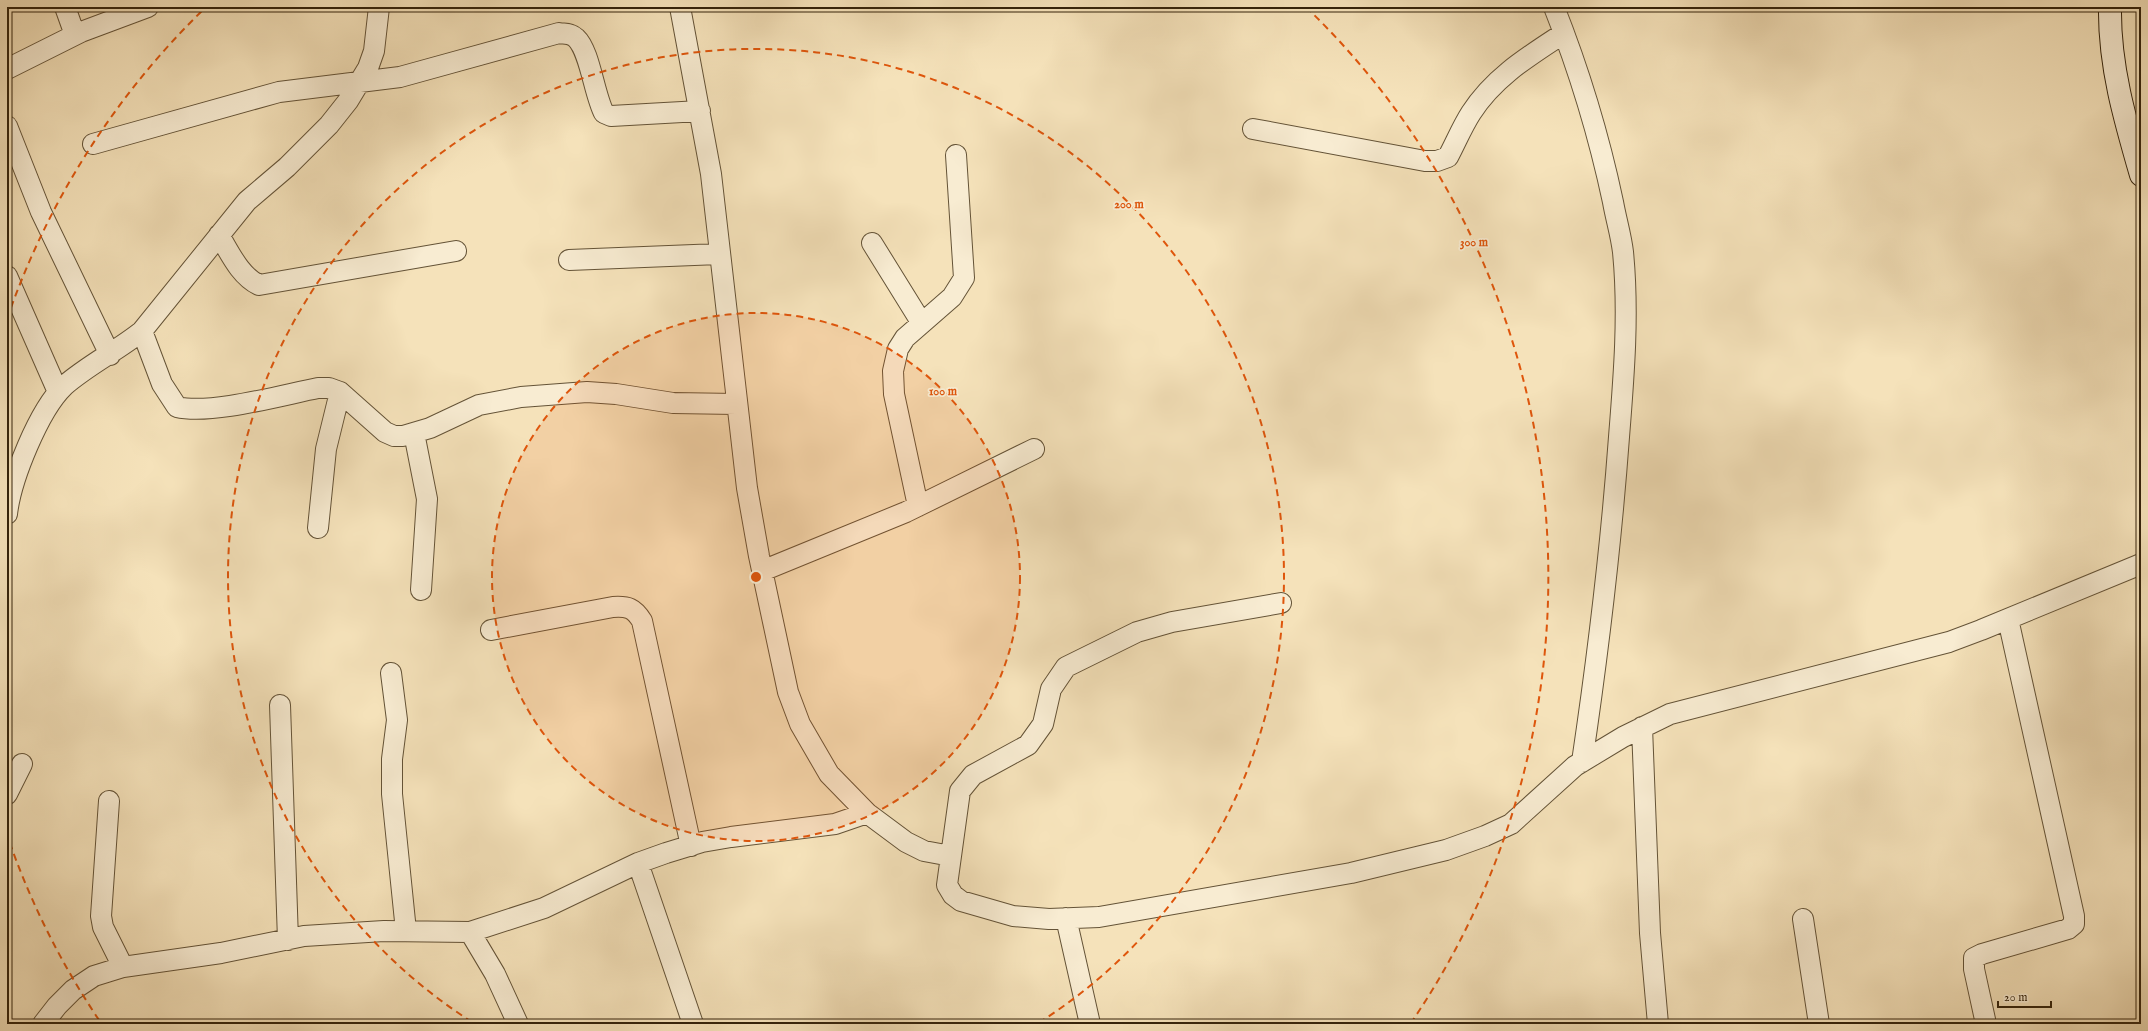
<svg xmlns="http://www.w3.org/2000/svg" width="2148" height="1031" font-family="'IM FELL English',serif">
  <rect width="100%" height="100%" fill="#f5e2ba"/>
  <filter id="stains"><feTurbulence type="fractalNoise" baseFrequency=".005" numOctaves="4"/><feColorMatrix values="0 0 0 0 .2 0 0 0 0 .09 0 0 0 0 .02 0 0 0 .5 -.17"/></filter>
  <radialGradient id="worn" r=".72"><stop offset=".6" stop-color="#630" stop-opacity="0"/><stop offset="1" stop-color="#630" stop-opacity=".3"/></radialGradient>
  <g fill="none" stroke-linecap="round" stroke-linejoin="round">
    <g stroke="#645337" stroke-width="22">
      <path id="street" d="M65,7L75,35
        M680,7L711,174L747,488L759,556L788,692L800,724L829,774L867,813L906,842L924,851L951,856
        M1554,7C1579,70 1599,136 1613,202C1616,219 1621,235 1623,252C1629,313 1624,375 1619,437C1611,546 1598,654 1582,762
        M7,69L81,32L148,7
        M7,126L41,212L110,355
        M1253,129L1425,161H1437L1448,157C1456,142 1462,127 1471,113C1494,77 1529,56 1564,33
        M93,144L279,92L400,77L559,33C565,34 571,33 576,38C590,51 594,94 604,113L611,116L700,111
        M219,235C230,253 240,276 259,285L456,251
        M872,243L921,322
        M569,260L719,254
        M7,276L58,392
        M142,331L162,384L177,407C211,415 282,395 318,388H329L340,392L385,432L394,436H403L430,428L479,405L521,397L587,392L616,394L673,403L736,404
        M414,433L427,499L421,590
        M918,506L894,394L893,371L898,349L905,338L952,297L964,278L956,155
        M7,514C11,479 39,410 64,386C88,365 117,351 142,331L247,201L287,167L329,125L348,101L368,68L374,51L379,7
        M318,528L326,449L340,392
        M762,571L906,512L1034,449
        M1281,603L1172,622L1137,632L1066,667L1051,689L1043,724L1028,745L973,775L960,791L947,885L953,895L961,901L1013,916L1049,919L1099,917L1351,873L1446,850L1485,836L1511,824L1575,766L1623,737L1670,714L1949,642L1981,630L2141,564
        M491,630L613,607C628,606 634,608 642,621L691,846
        M391,673L397,720L392,759V794L406,931
        M280,705L288,940
        M1642,727L1650,933L1658,1024
        M7,794L22,764
        M109,801L101,916L103,927L123,967
        M638,863L693,1024
        M1066,918L1090,1024
        M1803,919L1819,1024
        M470,932L495,974L518,1024
        M43,1024L57,1006L73,990L94,976L123,967L221,953L304,936L384,931L470,932L544,908L638,863L666,853L702,842L731,837L835,824L867,813
        M1986,1024L1974,969V958L1982,954L2068,929L2074,924V916L2008,619"/>
    </g>
    <g stroke="#34230b" stroke-width="24">
      <path id="secondary" d="M2110,7C2109,65 2125,120 2141,175"/>
    </g>
    <use href="#street" stroke="#f8ecd2" stroke-width="20"/>
    <use href="#secondary" stroke="#f8ecd2" stroke-width="22"/>
  </g>
  <circle cx="756" cy="577" r="264" fill="#df560c" fill-opacity=".12"/>
  <g fill="none" stroke="#df560c" stroke-width="2" stroke-dasharray="7 5">
    <circle cx="756" cy="577" r="264"/>
    <path d="M472 1022A528 528 0 1 1 1040 1022"/>
    <path d="M99 1020A792 792 0 0 1 7 835M7 319A792 792 0 0 1 206 7M1306 7A792 792 0 0 1 1413 1020"/>
  </g>
  <circle cx="756" cy="577" r="6" fill="#df560c" stroke="#f8ecd2" stroke-width="2"/>
  <g font-size="12" text-anchor="middle" font-weight="bold" fill="#df560c" stroke="#f8ecd2" stroke-width="3.5" stroke-linejoin="round" paint-order="stroke">
    <text x="1129" y="208">200 m</text>
    <text x="1474" y="246">300 m</text>
    <text x="943" y="395">100 m</text>
  </g>
  <rect width="2148" height="1031" fill="none" stroke="#f5e2ba" stroke-width="24"/>
  <rect x="8" y="8" width="2132" height="1015" fill="none" stroke="#34230b" stroke-width="2"/>
  <rect x="12" y="12" width="2124" height="1007" fill="none" stroke="#34230b"/>
  <path d="M1998 1001v6h53v-6" fill="none" stroke="#34230b" stroke-width="2"/>
  <text x="2004" y="1001" font-size="12" fill="#34230b" stroke="#f8ecd2" stroke-width="3" paint-order="stroke">20 m</text>
  <rect width="100%" height="100%" filter="url(#stains)"/>
  <rect width="100%" height="100%" fill="url(#worn)"/>
</svg>
